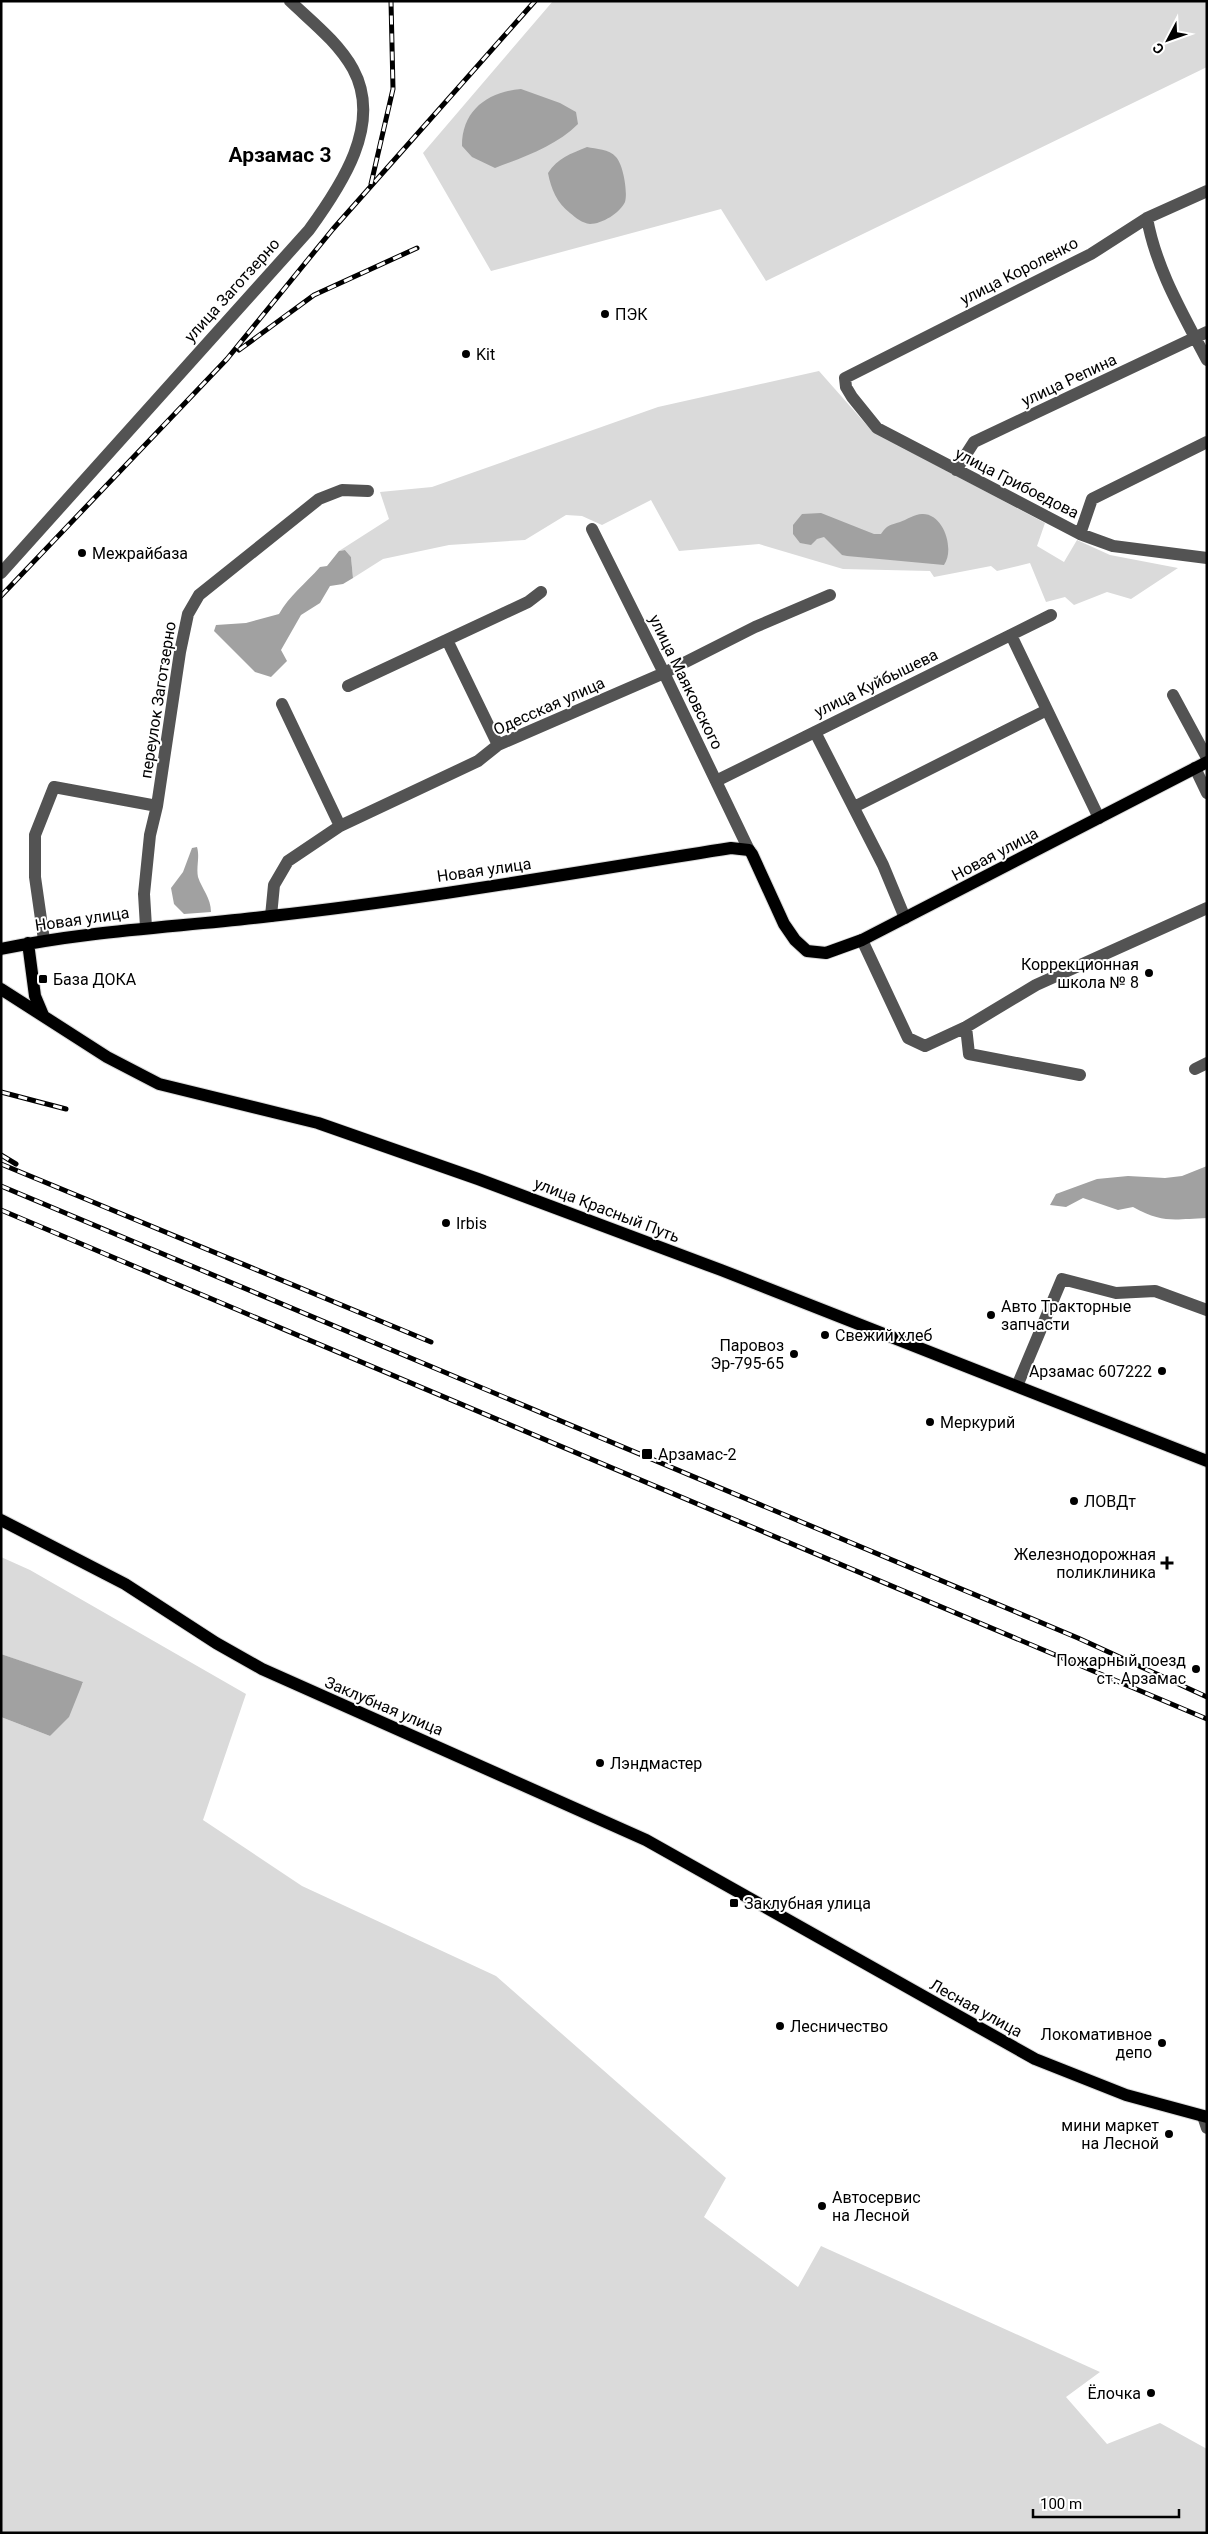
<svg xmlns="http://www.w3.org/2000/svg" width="1208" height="2534" font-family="Roboto,sans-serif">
  <rect width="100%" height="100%" fill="#fff"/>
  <path fill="#dadada" d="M553,1H1207V67L766,281L721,209L491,271L423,153Z
    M819,371L872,431L1045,523L1037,546L1064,562L1077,540L1110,555L1178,568L1131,599L1107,592L1074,605L1065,597L1046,602L1030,563L997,571L991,566L934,577L930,571L843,569L759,544L679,551L651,500L602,525L582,516L566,515L525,540L449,545L383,559L353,578L351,557L345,550L339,551L389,519L380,492L432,487L658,407Z
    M1,1557L30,1570L246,1694L203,1820L302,1886L496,1976L726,2178L704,2217L798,2287L821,2246L1100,2372L1066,2397L1107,2444L1160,2423L1207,2449V2533H1V1717L50,1736L83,1683L1,1654Z"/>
  <path fill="#a1a1a1" d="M521,89L560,103L576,112L578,124C556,146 524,157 495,168L472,157L462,146C462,110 488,92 521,89Z
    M587,147C596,149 609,149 616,157C623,164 628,192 625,202C620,213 602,224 590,224C582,223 576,218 570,213C557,203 551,189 548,173C558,158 570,154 587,147Z
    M821,513L874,534H881C887,525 890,525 900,522C906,520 915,514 922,514C944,513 955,550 944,565L847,556L842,555L824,537L817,539L811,545L800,543L793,534V525L802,514Z
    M345,550L351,557L353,578L343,584L330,586L320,603L301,615L281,650L287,661L271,677L255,672L214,631L216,625L246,623L279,614C289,596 306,583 320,567L327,566L339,551Z
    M197,847C200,857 196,867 198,877C202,889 211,898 211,912L184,914L174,904L171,888L183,872L192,848Z
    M1207,1166V1218C1174,1219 1164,1224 1133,1207L1118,1210L1083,1198L1066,1207L1050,1205L1056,1194L1097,1179L1128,1176L1165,1178L1182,1176Z
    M1,1654L83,1682L69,1717L50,1736L1,1717Z"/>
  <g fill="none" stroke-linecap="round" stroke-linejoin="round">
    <g stroke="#dbdbdb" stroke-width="14">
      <path id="major" d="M28,943L35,996L43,1015
        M1,949C91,930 181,927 271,916C425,899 578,872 731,848L749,850L752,854L784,924L795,940L807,951L826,953L862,940L1207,762
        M1,989L107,1057L159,1084L318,1123L478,1179L721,1270L1207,1461
        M1,1520L125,1584L216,1643L262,1669L646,1840L1035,2059L1126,2095L1207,2117"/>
    </g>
    <path stroke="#535353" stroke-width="12" d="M1207,191L1147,218L1091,254L845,378L846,387L852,397L877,428L1080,534L1113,546L1207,558
      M1147,218C1156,269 1183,314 1207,360
      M956,470L974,442L1207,332
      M592,529L664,673L749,850
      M1080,534L1092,499L1207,442
      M1,573L309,230C341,186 383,124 353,69C338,42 312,22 290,1
      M1011,635L1099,818
      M447,640L498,745
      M348,686L528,602L541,592
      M1173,695L1207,758
      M282,704L340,826
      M815,732L883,865L905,918
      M1195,768L1207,793
      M716,781L1051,615
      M854,807L1047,710
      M271,916L274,885L288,861L340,826L478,761L498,745L664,673L755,627L830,595
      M146,927L144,894L150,835L157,806L180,652L188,614L199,595L319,499L342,490L368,491
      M44,940L35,877V835L54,787L157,806
      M862,940L908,1038L925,1046L966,1027L1036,985L1207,908
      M966,1027L969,1054L1080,1075
      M1195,1069L1207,1063
      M1017,1386L1062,1279L1116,1293L1155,1291L1207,1310
      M1203,2116L1207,2128"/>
    <use href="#major" stroke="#000" stroke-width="12"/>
    <g stroke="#000" stroke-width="5">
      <path id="rail" d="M371,184L393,89L391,1
        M239,350L314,295L417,248
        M1,596L227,359L333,229L535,1
        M1,1092L66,1109
        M1,1155L16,1164
        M1,1164L431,1342
        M1,1186L1078,1638L1207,1697
        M1,1210L1207,1719"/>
    </g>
    <use href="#rail" stroke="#fff" stroke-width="3" stroke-dasharray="9" stroke-linecap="butt"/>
  </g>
  <g fill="#000" stroke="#fff" stroke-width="2">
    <circle cx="605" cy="314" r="5"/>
    <circle cx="466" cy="354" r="5"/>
    <circle cx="82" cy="553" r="5"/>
    <circle cx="1149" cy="973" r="5"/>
    <rect x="38" y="974" width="10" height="10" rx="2.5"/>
    <circle cx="446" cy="1223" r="5"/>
    <circle cx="991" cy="1315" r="5"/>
    <circle cx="825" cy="1335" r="5"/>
    <circle cx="794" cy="1354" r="5"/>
    <circle cx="1162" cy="1371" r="5"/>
    <circle cx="930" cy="1422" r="5"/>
    <rect x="641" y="1448" width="12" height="12" rx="2.5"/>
    <circle cx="1074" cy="1501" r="5"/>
    <path d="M1164.5 1555.5h5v5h5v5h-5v5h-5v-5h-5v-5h5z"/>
    <circle cx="1196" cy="1669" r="5"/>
    <circle cx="600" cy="1763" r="5"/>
    <rect x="729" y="1898" width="10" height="10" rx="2.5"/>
    <circle cx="780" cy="2026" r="5"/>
    <circle cx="1162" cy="2043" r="5"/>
    <circle cx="1169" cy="2134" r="5"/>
    <circle cx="822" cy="2206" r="5"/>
    <circle cx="1151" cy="2393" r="5"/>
  </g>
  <g text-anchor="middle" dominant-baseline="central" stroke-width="4" stroke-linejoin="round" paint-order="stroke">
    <g font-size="16" fill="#000" stroke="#fff">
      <text transform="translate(1019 271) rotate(-27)">улица Короленко</text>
      <text transform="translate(232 290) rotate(-48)">улица Заготзерно</text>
      <text transform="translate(1069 380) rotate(-25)">улица Репина</text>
      <text transform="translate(1017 483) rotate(27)">улица Грибоедова</text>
      <text transform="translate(686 682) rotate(64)">улица Маяковского</text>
      <text transform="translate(876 683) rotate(-26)">улица Куйбышева</text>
      <text transform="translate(158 700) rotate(-81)">переулок Заготзерно</text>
      <text transform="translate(549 706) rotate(-24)">Одесская улица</text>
      <text transform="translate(995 854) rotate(-28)">Новая улица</text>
      <text transform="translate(484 870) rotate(-8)">Новая улица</text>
      <text transform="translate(82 919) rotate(-8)">Новая улица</text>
      <text transform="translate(607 1210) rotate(21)">улица Красный Путь</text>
      <text transform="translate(384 1706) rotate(23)">Заклубная улица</text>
      <text transform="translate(976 2008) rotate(29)">Лесная улица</text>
    </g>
    <g font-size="16" fill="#000" stroke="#fff" text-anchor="start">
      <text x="615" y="314">ПЭК</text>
      <text x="476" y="354">Kit</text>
      <text x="92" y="553">Межрайбаза</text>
      <text x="1139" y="964" text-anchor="end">Коррекционная<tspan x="1139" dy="18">школа № 8</tspan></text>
      <text x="53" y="979">База ДОКА</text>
      <text x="456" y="1223">Irbis</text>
      <text x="1001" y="1306">Авто Тракторные<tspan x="1001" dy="18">запчасти</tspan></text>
      <text x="835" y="1335">Свежий хлеб</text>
      <text x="784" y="1345" text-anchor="end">Паровоз<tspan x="784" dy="18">Эр-795-65</tspan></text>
      <text x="1152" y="1371" text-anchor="end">Арзамас 607222</text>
      <text x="940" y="1422">Меркурий</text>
      <text x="658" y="1454">Арзамас-2</text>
      <text x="1084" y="1501">ЛОВДт</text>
      <text x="1156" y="1554" text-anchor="end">Железнодорожная<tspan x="1156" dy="18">поликлиника</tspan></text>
      <text x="1186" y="1660" text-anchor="end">Пожарный поезд<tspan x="1186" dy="18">ст. Арзамас</tspan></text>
      <text x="610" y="1763">Лэндмастер</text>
      <text x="744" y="1903">Заклубная улица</text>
      <text x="790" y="2026">Лесничество</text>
      <text x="1152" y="2034" text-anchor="end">Локомативное<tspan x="1152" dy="18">депо</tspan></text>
      <text x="1159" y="2125" text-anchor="end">мини маркет<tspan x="1159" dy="18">на Лесной</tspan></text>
      <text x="832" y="2197">Автосервис<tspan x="832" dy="18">на Лесной</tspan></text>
      <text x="1141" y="2393" text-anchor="end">Ёлочка</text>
    </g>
    <g font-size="21" font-weight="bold" fill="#000" stroke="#fff">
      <text x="280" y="155">Арзамас 3</text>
    </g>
  </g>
  <rect width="1208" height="2534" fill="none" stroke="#000000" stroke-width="5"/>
  <g transform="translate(1168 40) rotate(229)" stroke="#ffffff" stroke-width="4" paint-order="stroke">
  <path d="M0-4L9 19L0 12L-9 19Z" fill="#000000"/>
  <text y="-8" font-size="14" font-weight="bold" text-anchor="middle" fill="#000000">С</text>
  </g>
  <path d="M1033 2509v8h146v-8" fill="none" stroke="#000000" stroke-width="2.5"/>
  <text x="1040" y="2509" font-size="15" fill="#000000" stroke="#ffffff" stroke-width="4" paint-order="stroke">100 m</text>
</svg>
